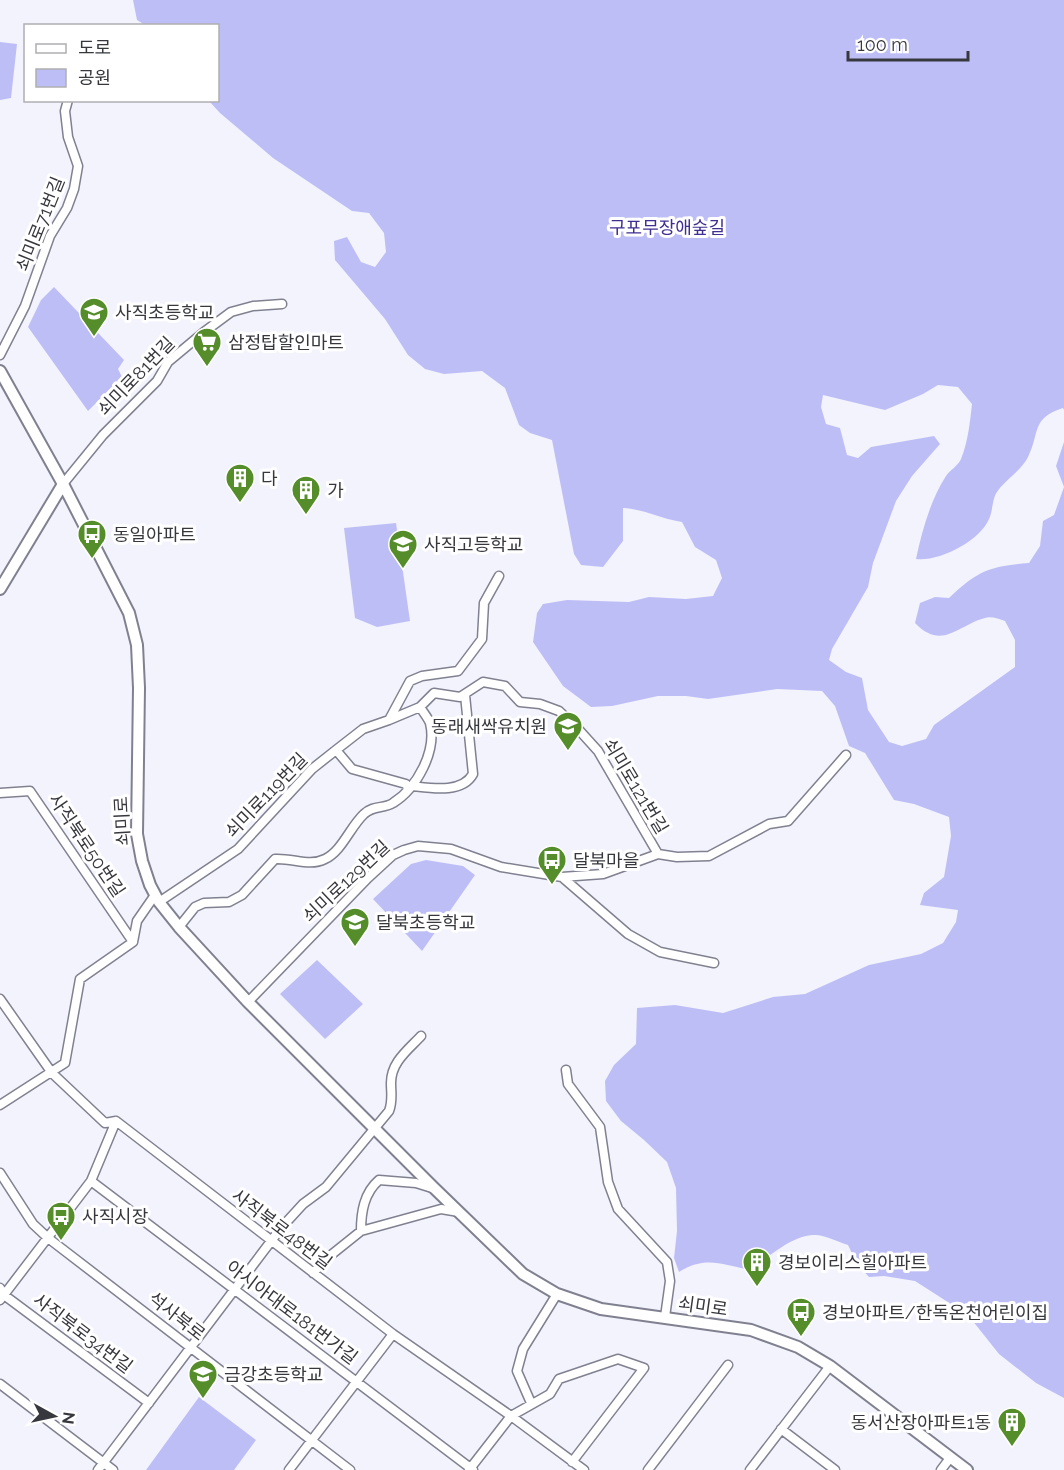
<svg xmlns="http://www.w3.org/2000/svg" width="1064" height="1470" font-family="Raleway,'Noto Sans KR',sans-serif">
  <rect width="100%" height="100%" fill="#f3f3fd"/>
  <path fill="#bebef7" d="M133,0H1064V410L1063,408C1031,418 1040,433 1028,457C1021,471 1005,480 997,492C992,499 993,511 989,519C980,541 939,562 916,559C922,531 930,501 946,476C950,470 958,466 961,459C968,442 970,422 972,404L958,387L938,385L923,394L885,410L823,395L821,407L826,424L840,428L847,455L858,458L871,447L934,436L940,444L912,476L896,501L873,563L868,587L832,649L829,660L846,672L862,678L868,710L889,742L902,746L926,739L934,725L1015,667V640L1005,621C999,619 991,616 985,618C958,625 942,651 915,623L920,603L935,597L949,598C977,571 990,566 1029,563L1040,546L1043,521L1054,515L1064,487L1056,466L1064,442V1398L1036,1383L999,1354L968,1315L915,1281L884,1276L869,1277L857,1264L848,1245C838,1242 827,1236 816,1235C794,1233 768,1258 749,1270C721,1264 705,1256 679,1272L674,1258L677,1231L676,1188L667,1162L644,1140L621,1121L606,1101L605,1081L614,1065L636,1044L637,1008L675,1005L723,1013L773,997L805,994L869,965L921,954L943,943L956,922L958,910L920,905L924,893L944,877L951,836L949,817L914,804L894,800L865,753L849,746L835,706L822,691L777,689L708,699L686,696H658L612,706L591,707L563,686L533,642L537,613L543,604L567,600L629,602L649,597L686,599L713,596L722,578L716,560L695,547L682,522C661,519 644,509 623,508V541L603,567L581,565L574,554L552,440L530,433L519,425L505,388L482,371L444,374L425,369L408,355L385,319L335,260L334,241L347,237L361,262L375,267L386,252L384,233L369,213L352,211L273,158L220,113L209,101L218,100V26L145,25L137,20Z
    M0,42L17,44L11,98L0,100Z
    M54,287L124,360L118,369L122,377L88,411L28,327L41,300Z
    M396,523L410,621L377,627L355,618L344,528Z
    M426,860L463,866L475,875L422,951L373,899L411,864Z
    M317,960L363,1004L325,1039L280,994Z
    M199,1397L256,1440L234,1470H146Z"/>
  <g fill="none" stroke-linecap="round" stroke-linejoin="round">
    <g stroke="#808190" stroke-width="11">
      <path id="minor" d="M0,355L25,306L50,236L67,208L74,189L78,166L68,137L65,111L68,100
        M63,484L103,435L157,381L168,362L204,332L231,312L253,306L282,304
        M389,720L420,707L434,693L460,697L483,682L505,686L520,702L540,704L559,711L579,730L598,751L658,854
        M336,750L352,769L406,784L408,789
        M412,786C430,788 462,794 473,774L465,695
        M0,793L30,791L133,942
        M562,877L628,934L660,952L714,963
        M159,902L238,849L312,769L336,750L363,729L389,720L410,681L422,676L458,671L482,639L484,603L499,576
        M179,927L195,907L204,903L229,902L242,895L275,859C294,858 309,867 325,859C342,851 350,827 364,814C373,805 384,809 393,803C417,788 437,751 430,723C428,718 423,712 420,707
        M0,999L52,1073L105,1123L116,1121L393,1334L511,1416L584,1470
        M248,1002L368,878L393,855L404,850L418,846L451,849L501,867L562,877L603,874L658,854L677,857L709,856L769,824L788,821L846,755
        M566,1070L568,1084L600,1127L608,1182L618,1209L667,1262L670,1281L665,1317
        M0,1105L65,1063L80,979L133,942L137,921L155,895
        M0,1173L33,1224L48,1238L350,1470
        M91,1181L473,1470
        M361,1231C361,1212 364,1193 379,1180L416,1183L432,1188
        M313,1273L331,1255L361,1231L441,1209L459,1212
        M0,1288L4,1295L149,1403
        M0,1300L91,1181L116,1121
        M0,1384L113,1470
        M531,1403L517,1371L523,1349L557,1294
        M781,1429L835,1470
        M98,1470L281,1228L303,1204L326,1187L389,1111C393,1101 391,1093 391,1083C391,1062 408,1050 421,1036
        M289,1470L393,1334
        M469,1470L511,1416L550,1394L559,1379L618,1359L644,1368L572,1462
        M648,1470L728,1365
        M750,1470L830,1366
        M941,1470L950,1458"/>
    </g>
    <g stroke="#808190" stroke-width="14">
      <path id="major" d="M0,371L63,484L129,613L137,645L139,688L137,834L142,861L150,885L159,902L179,927L248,1002L434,1188L523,1274L557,1294L601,1309L751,1330L798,1347L830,1366L967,1470
        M0,589L63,484"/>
    </g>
    <use href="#minor" stroke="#fff" stroke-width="8"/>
    <use href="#major" stroke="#fff" stroke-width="10"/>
  </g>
  <defs>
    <g id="school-pin" transform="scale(1.5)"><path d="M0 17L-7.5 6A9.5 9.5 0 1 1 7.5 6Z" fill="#548d29" stroke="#fff"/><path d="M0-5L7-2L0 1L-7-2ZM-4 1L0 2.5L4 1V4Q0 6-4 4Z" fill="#fff"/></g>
    <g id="supermarket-pin" transform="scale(1.5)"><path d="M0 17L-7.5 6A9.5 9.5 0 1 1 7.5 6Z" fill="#548d29" stroke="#fff"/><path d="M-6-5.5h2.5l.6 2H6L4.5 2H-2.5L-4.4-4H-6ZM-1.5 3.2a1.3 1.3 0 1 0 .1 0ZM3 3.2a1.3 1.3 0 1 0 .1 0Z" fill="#fff"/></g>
    <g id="building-pin" transform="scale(1.5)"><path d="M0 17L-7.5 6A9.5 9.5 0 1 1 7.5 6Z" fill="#548d29" stroke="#fff"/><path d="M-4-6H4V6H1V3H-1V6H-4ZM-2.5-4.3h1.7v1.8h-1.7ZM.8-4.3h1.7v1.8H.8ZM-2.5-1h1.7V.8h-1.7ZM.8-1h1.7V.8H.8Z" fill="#fff"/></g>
    <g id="bus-pin" transform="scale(1.5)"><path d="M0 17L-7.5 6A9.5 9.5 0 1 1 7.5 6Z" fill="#548d29" stroke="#fff"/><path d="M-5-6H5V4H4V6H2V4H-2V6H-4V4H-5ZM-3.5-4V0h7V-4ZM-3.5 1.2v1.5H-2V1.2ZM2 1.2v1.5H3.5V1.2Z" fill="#fff"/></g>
  </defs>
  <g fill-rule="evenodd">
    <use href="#school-pin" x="94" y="312"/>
    <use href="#supermarket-pin" x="207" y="342"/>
    <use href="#building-pin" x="240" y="478"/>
    <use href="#building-pin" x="306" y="490"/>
    <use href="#bus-pin" x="92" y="534"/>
    <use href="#school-pin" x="403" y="544"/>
    <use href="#school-pin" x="568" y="726"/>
    <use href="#bus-pin" x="552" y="860"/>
    <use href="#school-pin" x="355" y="922"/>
    <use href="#bus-pin" x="61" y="1216"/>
    <use href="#building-pin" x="757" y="1262"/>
    <use href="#bus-pin" x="801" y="1312"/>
    <use href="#school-pin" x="203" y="1374"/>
    <use href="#building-pin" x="1012" y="1422"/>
  </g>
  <g text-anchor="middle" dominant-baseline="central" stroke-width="6" stroke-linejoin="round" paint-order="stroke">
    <g font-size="18" fill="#37383e" stroke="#fff">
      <text transform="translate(40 224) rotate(-68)">쇠미로71번길</text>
      <text transform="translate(136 376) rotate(-46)">쇠미로81번길</text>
      <text transform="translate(636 786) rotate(59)">쇠미로121번길</text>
      <text transform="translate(266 795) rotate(-46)">쇠미로119번길</text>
      <text transform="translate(122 821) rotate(-93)">쇠미로</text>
      <text transform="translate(87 845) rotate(56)">사직북로50번길</text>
      <text transform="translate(346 881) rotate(-43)">쇠미로129번길</text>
      <text transform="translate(282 1229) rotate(37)">사직북로48번길</text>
      <text transform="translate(703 1306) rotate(8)">쇠미로</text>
      <text transform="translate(292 1312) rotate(37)">아시아대로181번가길</text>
      <text transform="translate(177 1316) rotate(38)">석사북로</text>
      <text transform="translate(83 1333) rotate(37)">사직북로34번길</text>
    </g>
    <g font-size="18" fill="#402e93" stroke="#fff">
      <text x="667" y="227">구포무장애숲길</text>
    </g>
    <g font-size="18" fill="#37383e" stroke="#fff" text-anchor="start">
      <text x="115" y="312">사직초등학교</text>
      <text x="228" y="342">삼정탑할인마트</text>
      <text x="261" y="478">다</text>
      <text x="327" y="490">가</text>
      <text x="113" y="534">동일아파트</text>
      <text x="424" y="544">사직고등학교</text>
      <text x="547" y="726" text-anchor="end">동래새싹유치원</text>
      <text x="573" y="860">달북마을</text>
      <text x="376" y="922">달북초등학교</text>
      <text x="82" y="1216">사직시장</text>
      <text x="778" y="1262">경보이리스힐아파트</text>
      <text x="822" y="1312">경보아파트/한독온천어린이집</text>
      <text x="224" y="1374">금강초등학교</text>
      <text x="991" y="1422" text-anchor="end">동서산장아파트1동</text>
    </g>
  </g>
  <rect x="24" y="24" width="195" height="78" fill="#ffffff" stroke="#afafb2" stroke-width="1.5"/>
  <rect x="36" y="44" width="30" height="9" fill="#ffffff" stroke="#afafb2" stroke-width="1.5"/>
  <text x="78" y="54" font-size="18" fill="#37383e">도로</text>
  <rect x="36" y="69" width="30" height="18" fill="#bebef7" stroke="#afafb2" stroke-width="1.5"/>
  <text x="78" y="84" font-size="18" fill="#37383e">공원</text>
  <g transform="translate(54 1416) rotate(98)" stroke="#ffffff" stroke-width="4.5" paint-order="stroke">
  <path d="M0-4.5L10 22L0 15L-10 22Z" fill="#37383e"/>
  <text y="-9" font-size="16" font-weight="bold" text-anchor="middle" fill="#37383e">N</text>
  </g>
  <path d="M848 51v9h120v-9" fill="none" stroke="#37383e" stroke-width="3"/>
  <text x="857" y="51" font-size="18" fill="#37383e" stroke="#ffffff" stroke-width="4.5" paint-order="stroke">100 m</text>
</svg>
